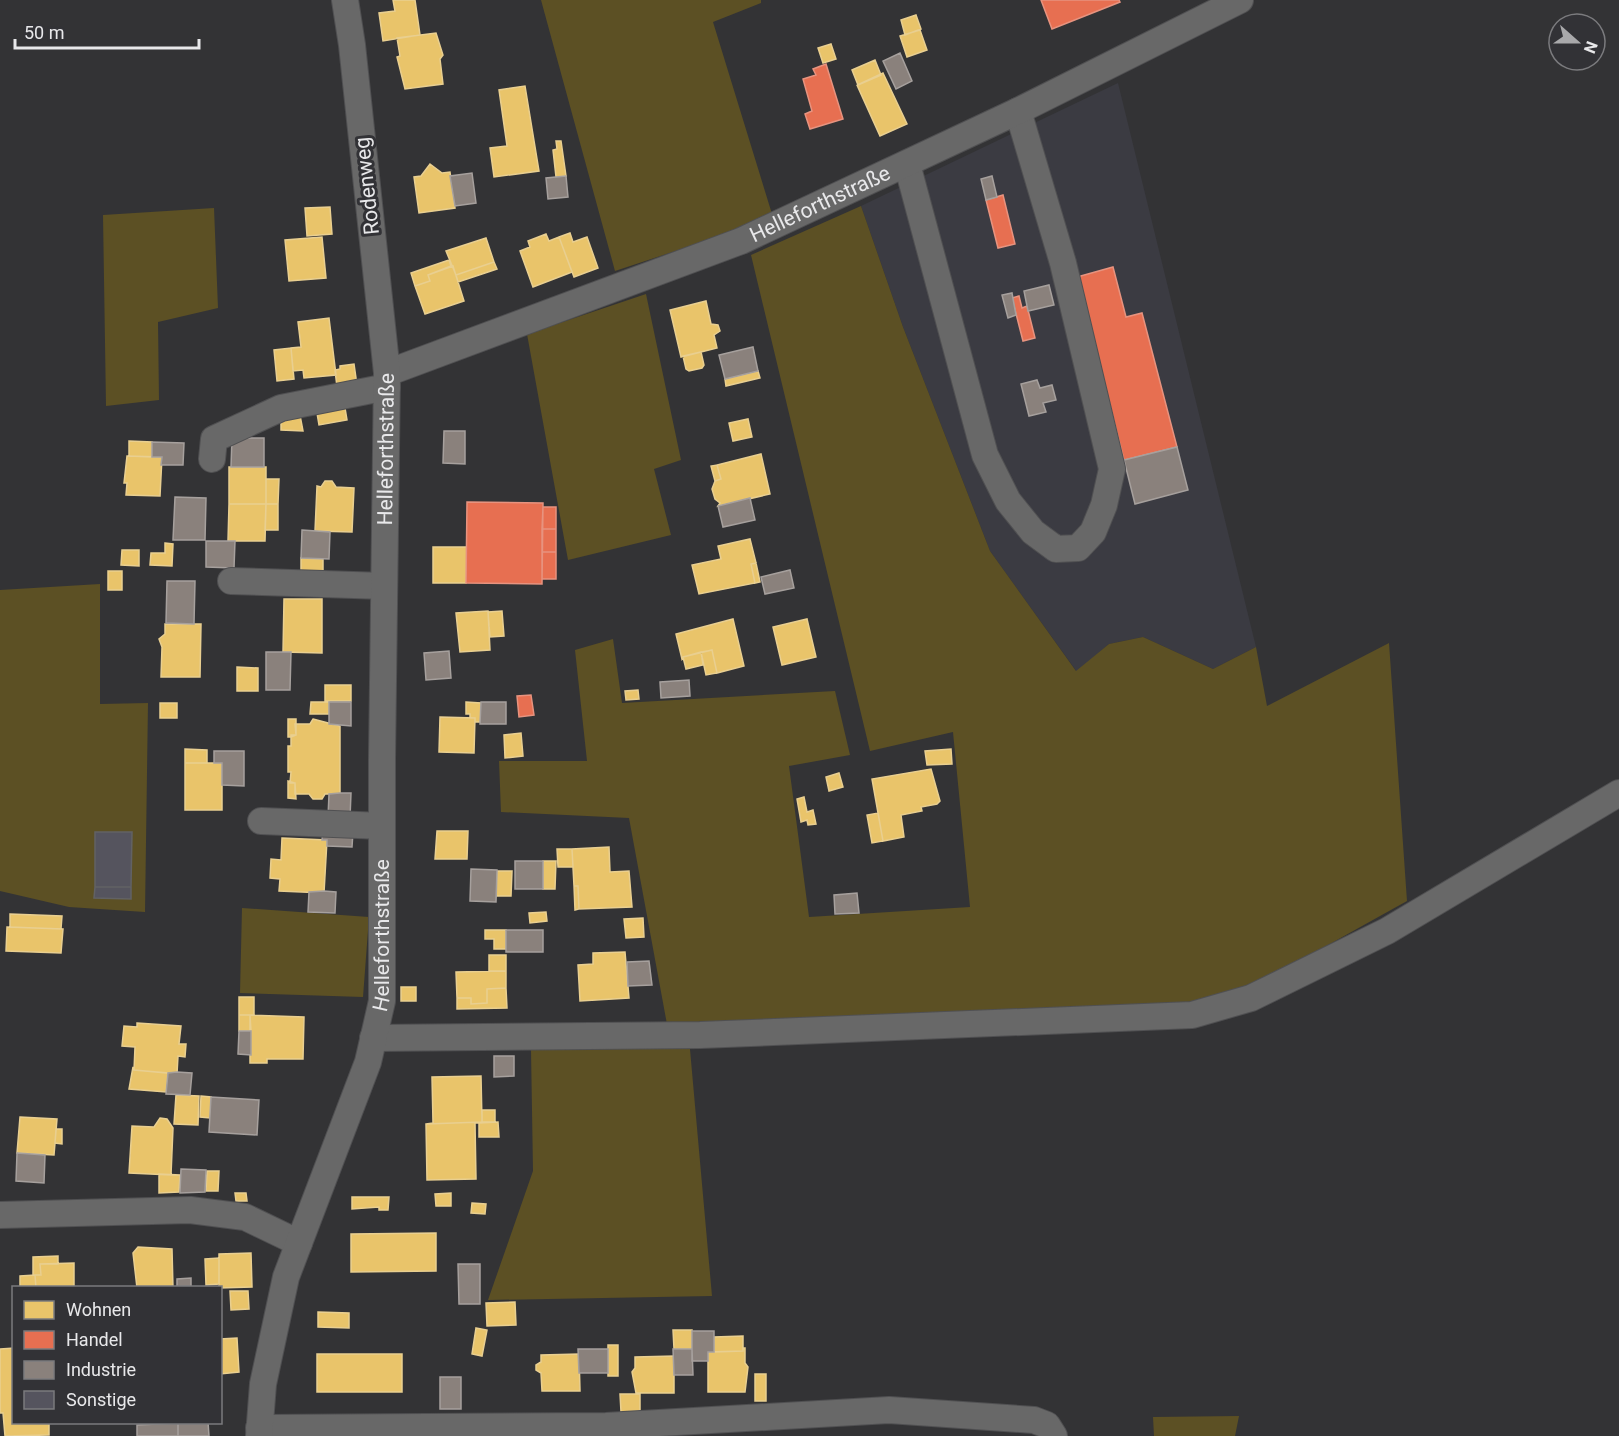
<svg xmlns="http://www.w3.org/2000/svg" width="1619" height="1436" font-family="Roboto,sans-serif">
  <rect width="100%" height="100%" fill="#333335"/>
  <path fill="#3b3b42" d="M1118,83L1256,647L1213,669L1143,637L1109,644L1077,672L990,551L903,327L861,206Z"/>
  <path fill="#5c5024" d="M541,0H761V3L713,22L772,214L736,231L615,271Z
    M861,206L903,327L990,551L1076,671L1109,644L1143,637L1213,669L1256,647L1267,706L1389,643L1407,901L1249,989L1191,1007L688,1027L712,1296L488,1300L533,1171L531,1050L671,1046L629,818L501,812L499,761H587L575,650L613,639L622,703L835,691L850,755L789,766L809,917L970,907L953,732L870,751L751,255Z
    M214,208L218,308L158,322L159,400L106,406L103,215Z
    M646,294L681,460L654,469L671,535L568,560L527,334Z
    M100,584V704L148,703L145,912L69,907L0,891V590Z
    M242,908L369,917L363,997L240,993Z
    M1239,1416L1235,1436H1154L1153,1417Z"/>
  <path fill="#e9c46a" stroke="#e9cf90" stroke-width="1.5" d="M393,0H415L420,35L383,41L379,13L395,11Z
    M916,15L921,29L905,35L901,20Z
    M920,30L927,50L907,57L900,36Z
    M436,33L443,55L440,59L443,84L405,89L397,57L400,56L397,38Z
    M831,44L836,59L823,63L818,48Z
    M875,60L881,75L858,85L852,70Z
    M883,73L907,124L880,136L857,85Z
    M525,86L539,171L494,177L490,148L507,146L499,90Z
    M556,141H561L566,176L556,177L553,150L557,149Z
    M430,164L442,173L450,172L455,208L419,213L414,177L421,176Z
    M330,207L332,234L307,236L305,208Z
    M570,233L573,242L587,237L598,268L574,277L559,237Z
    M546,234L549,241L559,237L572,272L533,287L520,251L530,247L528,241Z
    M322,237L326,278L289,281L285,240Z
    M486,238L494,262L456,275L446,251Z
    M449,260L451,266L428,275L430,281L415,286L411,273Z
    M494,262L497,269L458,282L456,275Z
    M453,266L464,301L425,314L415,286L430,281L428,275Z
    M706,301L711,324L718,325L720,331L714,335L717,348L681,357L670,310Z
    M329,318L336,375L304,378L303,370L293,371L291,348L301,347L298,322Z
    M291,348L294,379L277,381L274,350Z
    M701,352L704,365L702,368L689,371L686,369L683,356Z
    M354,364L357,385L337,387L335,370L340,369V366Z
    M758,371L760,378L726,386L725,379Z
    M344,402L347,420L319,425L316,407Z
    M299,410L303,431L281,430V414Z
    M748,419L752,437L733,441L729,423Z
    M129,441L152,442V457L129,456Z
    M761,454L770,494L718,506L720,503L715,499L712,489L715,481L721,479L717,465Z
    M127,456L162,457L160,496L126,495L127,483H124Z
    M717,465L721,479L715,481L711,466Z
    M229,467H266V504H229Z
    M266,479H279L278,504H266Z
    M325,481H332L336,487L354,488L352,532L315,531L317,486L321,487Z
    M229,504H266L265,541H228Z
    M266,504H278V530H265Z
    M750,539L756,563L751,564L755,583L699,594L692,565L721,559L718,546Z
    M165,543L173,544L172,566L150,565L151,553H165Z
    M433,547H467L466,583H433Z
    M122,550H139V566L121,565Z
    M301,558L323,559V574L301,573Z
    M756,563L760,582L755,583L751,564Z
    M108,571H122V590H108Z
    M284,599H322V653L283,652Z
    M488,611L490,650L460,652L456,613Z
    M502,611L504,636L490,637L488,612Z
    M733,619L744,666L717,673L712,650L683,657L682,659L676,634Z
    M807,619L816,657L782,665L773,627Z
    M165,624H201L200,677H161L162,647L159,639L165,634Z
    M712,650L717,673L706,675L701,652Z
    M701,652L703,665L686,669L683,657Z
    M237,667L258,668V691H237Z
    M325,685H351V701H325Z
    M638,690L639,699L626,700L625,691Z
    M311,702H329V714H310Z
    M466,702L481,703L480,722H475V718H470V714H466Z
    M160,703H177V718H160Z
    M440,717L475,718L474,753L439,752Z
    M288,719H296V735L291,737H288Z
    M313,719L340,726V794H325L322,799H313L309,794H295V783H290L291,772H288V746H291V735H296L295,724H310Z
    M521,733L523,756L505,758L504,735Z
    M185,749L207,750V763H185Z
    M951,749L952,764L927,765L925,751Z
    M185,763H222V810H185Z
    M931,769L940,801L937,804L921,807L922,811L901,815L904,837L883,841L872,779Z
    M839,773L843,787L829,791L826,777Z
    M288,781L295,783L296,799L288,798Z
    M804,797L807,812L813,810L816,824L808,825L807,820L801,822L797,799Z
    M878,813L883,841L872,843L867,815Z
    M437,831H468L467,859H435Z
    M282,838L327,840L324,893L279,891L280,879L270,878L271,859L281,860Z
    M609,847L610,872L629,871L632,907L579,909L578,886H574L572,849Z
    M557,849H572L573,867H558Z
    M543,861H556L555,889H543Z
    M497,871H512L511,896H496Z
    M574,886H578L579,909L575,910Z
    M546,912L547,921L530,923L529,913Z
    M10,914L62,916L61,929L10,927Z
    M643,918L644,937L626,938L624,919Z
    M7,927L63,929L61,953L6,951Z
    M485,930H506V949H494V939H485Z
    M625,952L629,998L580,1001L578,965L593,964V953Z
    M489,955H506V971H489Z
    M506,971V988L487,989V1003L471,1004V998H457L456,972Z
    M401,987H416V1001H401Z
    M506,988L507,1008L457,1009V998H471V1004L487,1003V989Z
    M239,997H254V1015H239Z
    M239,1015H250L251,1031H239Z
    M250,1015L304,1017L303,1059H267V1063H250Z
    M137,1023L181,1026L179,1044H186L185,1057L178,1056L177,1074L134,1070L135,1047L122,1046L124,1026L137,1027Z
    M133,1067L134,1070L168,1073L166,1092L129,1089Z
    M481,1076L482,1122L426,1124L433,1123L432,1077Z
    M176,1095L199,1096L198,1125L174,1124Z
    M201,1096L211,1097L210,1118L200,1117Z
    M482,1110H495V1122H482Z
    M20,1117L57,1119L54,1155L17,1153Z
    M160,1118L167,1119L173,1128L171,1175L129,1173L132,1126L154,1127Z
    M482,1122L475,1123L476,1179L427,1180L426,1124Z
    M498,1122L499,1137H479V1123Z
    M56,1129H62V1144L55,1143Z
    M207,1171H219L218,1191H206Z
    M159,1174L180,1175L179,1192L159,1193Z
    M235,1193H246L247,1201H236Z
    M451,1193V1206H436L435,1194Z
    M352,1197H389L388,1210H379V1207L352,1209Z
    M472,1203L486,1204L485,1214L471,1213Z
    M436,1233V1271L351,1272V1234Z
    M138,1247L172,1249L173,1288H137L133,1253Z
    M251,1253L252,1287L219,1288V1254Z
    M58,1256V1264H40L41,1275H33V1257Z
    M219,1258V1284L206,1285L205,1259Z
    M74,1263V1288H36L35,1275H41L40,1264Z
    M35,1275L36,1288H20V1276Z
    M230,1291H248L249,1309L231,1310Z
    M515,1302L516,1325L487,1326L486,1303Z
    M318,1312L349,1313V1328L318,1327Z
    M476,1328L487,1330L482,1356L472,1354Z
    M673,1330H692V1349H674Z
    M743,1336V1351L714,1352V1337Z
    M237,1338L239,1372L220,1374V1339Z
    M608,1345H618V1376H608Z
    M14,1348V1422H49V1435L5,1436L3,1413H0V1349Z
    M743,1348H745V1363L748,1367L745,1392H708V1352L743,1351Z
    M317,1354H402V1392H317Z
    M579,1354L580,1391H542L541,1373L536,1370V1365L541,1362V1355Z
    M674,1356V1393H636L632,1372L635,1368V1357Z
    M755,1374H766V1401H755Z
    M620,1394H640V1411L621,1412Z"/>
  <path fill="#e76f51" stroke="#e7937f" stroke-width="1.5" d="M1041,0H1119L1120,2L1052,29Z
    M826,64L843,119L810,129L805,114L812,111L803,79L816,75L813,69Z
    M1003,195L1015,244L998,248L986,200Z
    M1113,267L1126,317L1142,313L1177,447L1124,460L1077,277Z
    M1019,296L1022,308L1027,306L1035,338L1023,341L1012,298Z
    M467,502L543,503L542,584L466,583Z
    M543,507H556V529H542Z
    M542,529H556V552H542Z
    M542,552H556V579H542Z
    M531,695L534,715L519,717L517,696Z"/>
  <path fill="#8a817c" stroke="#a6a09d" stroke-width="1.5" d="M900,53L912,81L896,89L883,61Z
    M472,173L476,203L455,206L450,176Z
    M566,176L568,197L548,199L546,178Z
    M992,176L997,197L986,200L981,179Z
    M1049,285L1054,305L1028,311L1024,291Z
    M1012,293L1016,315L1008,318L1002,295Z
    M753,347L758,371L725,379L719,355Z
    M1037,380L1040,388L1052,385L1056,400L1043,403L1046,412L1029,416L1021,384Z
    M444,431H465V464L443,463Z
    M232,438H264V467H231Z
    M152,442L184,443L183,465H161L162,457H152Z
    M1177,447L1188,490L1135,504L1124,460Z
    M175,497L206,498L205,540H173Z
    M750,498L755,520L723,527L718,506Z
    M302,530L330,532L329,559L301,558Z
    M206,541H235L234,568L206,567Z
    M790,570L794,588L765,594L761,577Z
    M167,581H195L194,624L166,623Z
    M449,651L451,678L426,680L424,653Z
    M266,652H291L290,690H266Z
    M689,680L690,696L661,698L660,682Z
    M329,702H351V726L329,724Z
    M481,702H506V724H480Z
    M214,751H244V786L222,785V763H214Z
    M340,793H351L350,818L328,817L329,794Z
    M323,830L353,832L352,847L327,846V840H322Z
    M515,861H543V889H515Z
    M471,869L497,870L496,902L470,901Z
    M324,891L336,892L335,913L308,912L309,892Z
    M857,893L859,913L835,914L834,895Z
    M506,930H543V952H506Z
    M649,961L652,985L628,986L627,962Z
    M239,1031H251V1055L238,1054Z
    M494,1056H514V1076L494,1077Z
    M177,1072L192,1073L190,1095L166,1094L168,1073Z
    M211,1097L259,1100L257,1135L209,1132Z
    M17,1153L45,1155L44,1183L16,1181Z
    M181,1169L206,1170L205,1192L180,1193Z
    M458,1264H480V1304H459Z
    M191,1278V1288H177V1279Z
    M692,1331H714V1352H708V1361H692Z
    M578,1349H608V1373H579Z
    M673,1349H692L693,1375H674Z
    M440,1377H461V1409H440Z
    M208,1422L209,1436H178V1423Z
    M178,1423V1436H137V1425Z"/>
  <path fill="#55545e" stroke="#626264" stroke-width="1.5" d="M95,832H132L131,887H95Z
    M95,887H131V899L94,898Z"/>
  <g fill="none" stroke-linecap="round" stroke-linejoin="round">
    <g stroke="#505052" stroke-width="28">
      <g id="minor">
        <path d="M907,164L985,455L1008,501L1033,532L1056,549L1078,548L1093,532L1104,505L1112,469L1063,263L1018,111"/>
        <path id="s1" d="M387,373L741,241L1018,111L1240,0"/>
        <path d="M212,459L214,439L281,408L387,387"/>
        <path d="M231,581L384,586"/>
        <path d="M261,821L382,826"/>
        <path d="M373,1038L700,1035L1192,1015L1251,998L1387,931L1619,793"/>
        <path d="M0,1215L190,1210L245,1217L299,1243"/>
        <path d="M259,1428L606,1426L889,1410L1034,1420L1047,1425L1054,1436"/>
        <path id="s2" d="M259,1436L263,1384L286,1277L368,1062L382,1001V759L387,373L352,45L345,0"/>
      </g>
    </g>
    <use href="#minor" stroke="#686868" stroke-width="26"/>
  </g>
  <g text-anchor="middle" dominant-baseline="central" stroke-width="6" stroke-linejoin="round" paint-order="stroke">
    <g font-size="21" fill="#e8e8ea" stroke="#323236">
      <text transform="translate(367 186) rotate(-96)">Rodenweg</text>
      <text stroke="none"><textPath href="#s1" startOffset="465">Helleforthstraße</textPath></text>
      <text stroke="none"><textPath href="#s2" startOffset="1006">Helleforthstraße</textPath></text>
      <text stroke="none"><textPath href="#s2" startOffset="520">Helleforthstraße</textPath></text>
    </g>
  </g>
  <rect x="12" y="1286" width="210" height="138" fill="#323236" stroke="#7b7b7e" stroke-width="1.5"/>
  <rect x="24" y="1301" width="30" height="18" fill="#e9c46a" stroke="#7b7b7e" stroke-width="1.5"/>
  <text x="66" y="1316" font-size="18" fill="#e8e8ea">Wohnen</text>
  <rect x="24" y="1331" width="30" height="18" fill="#e76f51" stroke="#7b7b7e" stroke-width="1.5"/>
  <text x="66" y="1346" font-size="18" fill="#e8e8ea">Handel</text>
  <rect x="24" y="1361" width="30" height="18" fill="#8a817c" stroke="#7b7b7e" stroke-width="1.5"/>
  <text x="66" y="1376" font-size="18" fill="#e8e8ea">Industrie</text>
  <rect x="24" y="1391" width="30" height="18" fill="#55545e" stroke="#7b7b7e" stroke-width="1.5"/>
  <text x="66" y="1406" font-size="18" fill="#e8e8ea">Sonstige</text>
  <g transform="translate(1577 42) rotate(111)"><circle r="28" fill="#323236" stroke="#7b7b7e" stroke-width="1.5"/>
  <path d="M0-4.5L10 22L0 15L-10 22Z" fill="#a9a9ab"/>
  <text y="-9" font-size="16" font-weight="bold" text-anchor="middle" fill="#e8e8ea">N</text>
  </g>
  <path d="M15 39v9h184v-9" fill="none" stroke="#e8e8ea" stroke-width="3"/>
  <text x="24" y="39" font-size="18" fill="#e8e8ea" stroke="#323236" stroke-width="4.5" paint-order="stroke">50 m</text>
</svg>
